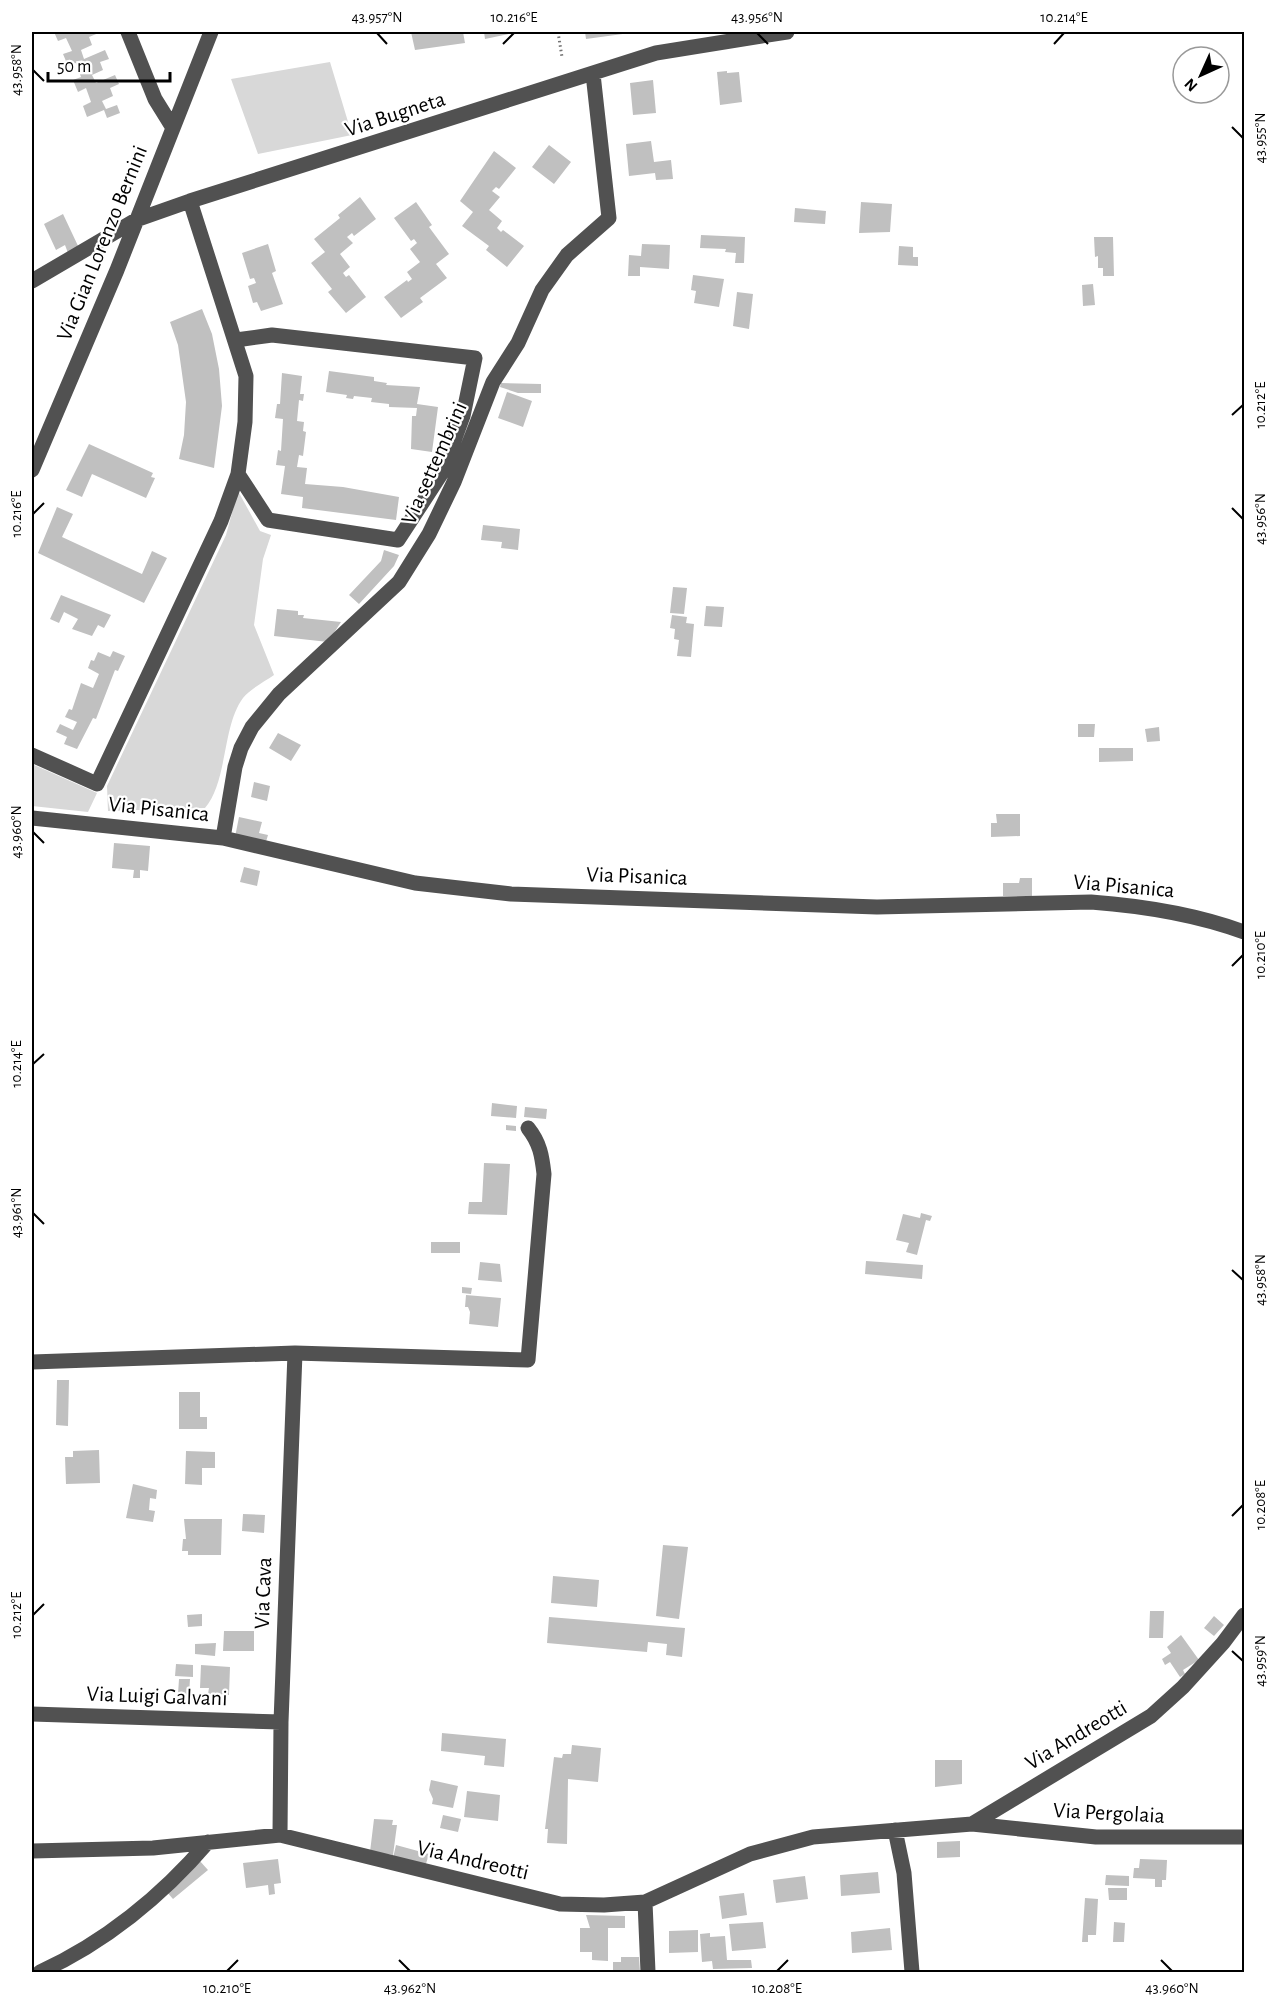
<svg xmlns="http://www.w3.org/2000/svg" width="1276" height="2004" font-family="'Alegreya Sans',sans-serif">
  <rect width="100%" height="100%" fill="#fff"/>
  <path fill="#d8d8d8" d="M330,62L352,135L258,154L231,79Z
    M238,491L260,531L271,535L263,559L254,625L274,675C264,682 250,689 243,698C222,726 228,781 205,808L108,811L107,786L226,535Z
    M32,764L97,793L88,812L32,806Z"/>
  <path fill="#c0c0c0" d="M54,32H101L89,37L92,45L81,50L84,59L105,50L109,59L100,62L103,70L92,75L96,83L115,75L119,84L110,88L113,96L102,101L106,109L117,105L120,113L107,118L104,110L87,117L83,106L91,102L86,88L78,92L73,80L81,77L76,63L68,66L63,54L72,51L66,38L58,41Z
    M411,32H463L465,43L415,50Z
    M484,32H514V33L485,39Z
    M585,32H630V33L586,39Z
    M727,71V73L739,72L742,102L720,105L717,72Z
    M653,80L656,113L633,115L630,83Z
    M651,141L654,162L671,160L673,179L656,180L655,173L629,176L626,144Z
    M549,145L571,162L554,184L532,167Z
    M494,151L516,168L499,189L496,187L492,191L500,197L489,210L502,221L497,228L501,232L503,230L524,246L507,267L486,250L489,246L462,226L473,212L460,201Z
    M360,197L376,219L354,236L352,233L347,237L353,243L340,254L350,267L343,273L346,277L349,275L366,297L346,313L328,292L332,289L311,263L325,252L314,239L340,218L338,215Z
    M416,202L432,225L429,227L449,254L436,264L447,278L420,298L423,302L401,318L384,297L407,280L408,282L412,279L407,272L420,262L410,249L417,243L414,239L411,241L394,218Z
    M861,202L892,204L890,232L859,233Z
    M795,208L826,211L825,224L794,222Z
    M63,214L79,248L68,253L65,245L56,250L44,224Z
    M701,235L745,237L744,263H735L736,253L725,252L726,249L700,248Z
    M1094,237H1113L1114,276H1103V268H1098V256L1095,257Z
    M268,244L276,271L272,273L283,304L261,311L257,302L253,303L248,286L256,283L254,278L250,279L242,253Z
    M642,244L670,245L669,269L640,267V276H628L629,255L641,256Z
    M899,246L913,247V257H918V266L898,265Z
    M693,275L724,279L719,307L694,303L696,291L691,290Z
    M1093,284L1095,305L1083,306L1082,285Z
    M737,292L753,294L749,329L733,326Z
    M202,309L212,334L219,369L222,406L214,468L179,459L184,435L186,402L178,345L170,322Z
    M329,371L374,377V381L387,383L386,385L420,387L417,404L438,407L432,452L411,449L412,416H416L417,408L389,407V404L371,402L372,398L354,396L353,399L346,398L347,395L326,392Z
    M282,373L302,376L300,394H304L303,401L299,400L297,421L304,422L303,431L306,432L303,456L299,455L297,467L307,468L305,484L343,487L399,497L396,520L302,508L303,497L281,494L285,466L276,465L278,450L281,451L283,419L275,418L277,404H280Z
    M501,383L541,384V393H518L500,387Z
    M507,392L532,401L523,427L498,418Z
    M89,444L153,473L151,477L155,478L146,498L92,474L82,497L66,490Z
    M57,507L73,514L62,537L142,574L152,551L167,558L144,603L38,553Z
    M483,525L520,529L518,550L501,548L502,542L481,540Z
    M384,550L399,555L394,566L359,604L349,595L381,561Z
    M673,587L687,588L684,614L670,613Z
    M61,595L111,615L104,628L98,625L92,636L72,629L78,619L64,612L59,623L50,619Z
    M706,606L724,607L722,627L704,626Z
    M277,609L298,611V615H304L303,618L341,622L328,642L274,636Z
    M672,615L687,617L686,623L694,624L691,657L677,656L679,640L674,639L675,629L670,628Z
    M113,651L125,656L118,671L115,670L96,719L93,718L77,749L64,744L67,737L56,732L60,724L73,730L77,722L65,717L69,709L72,710L81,683L93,688L99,674L88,668L91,660L94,661L98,652L110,657Z
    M1078,724H1095L1094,737H1078Z
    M1159,727L1160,741L1147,742L1145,729Z
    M278,733L301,745L291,761L269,748Z
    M1099,748H1133V761L1099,762Z
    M254,782L270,786L267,801L251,797Z
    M996,814H1020V836L991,837V823H997Z
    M239,817L262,822L259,833L268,835L265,845L235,837Z
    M114,843L150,846L148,871L140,870V878H133L134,870L112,868Z
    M244,867L260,871L257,886L240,882Z
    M1020,878H1032V896H1003V883H1019Z
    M492,1103L517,1106L516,1118L491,1116Z
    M525,1107L547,1109L546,1119L524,1117Z
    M506,1125L516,1126V1131L506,1130Z
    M484,1163L510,1164L507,1215L468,1214L469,1202H482Z
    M921,1213L932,1216L930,1221L926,1220L917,1255L906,1252L909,1243L896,1240L903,1214L920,1218Z
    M431,1242H460V1253H431Z
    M866,1261L923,1265L922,1279L865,1274Z
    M480,1262L500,1264L502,1282L478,1280Z
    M462,1287L472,1288L471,1294L462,1293Z
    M466,1295L501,1298L498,1327L469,1324L470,1312L468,1307H465Z
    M57,1380H69L68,1426L56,1425Z
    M179,1392H200V1417H207V1429H179Z
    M99,1450L100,1483L66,1484L65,1457H73V1451Z
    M186,1451L215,1452V1468H202V1485L185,1484Z
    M133,1484L157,1490L156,1499L150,1498L149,1510L155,1511L153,1522L126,1518Z
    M243,1514L265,1515L264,1533L242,1531Z
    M184,1519H222L221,1555H188V1551H182L183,1539H186Z
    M663,1545L688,1547L679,1619L656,1616Z
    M553,1576L599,1580L597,1607L551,1603Z
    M1150,1611H1164L1163,1638H1149Z
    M202,1614V1626L188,1627L187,1615Z
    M1214,1616L1224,1625L1214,1636L1204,1628Z
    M549,1617L685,1628L682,1657L666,1655L667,1644L648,1642L647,1652L547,1643Z
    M224,1631H254V1651H223Z
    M1181,1635L1199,1660L1183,1670L1185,1674L1180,1677L1170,1662L1165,1665L1162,1659L1171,1653L1167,1647Z
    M216,1643L215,1656L195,1654V1644Z
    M176,1664L193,1665V1677L175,1676Z
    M201,1665L230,1667L229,1695L208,1694L209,1688H200Z
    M179,1679H190L189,1695L178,1694Z
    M442,1733L506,1739L504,1767L484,1765L485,1756L441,1751Z
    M572,1745L601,1748L598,1782L568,1779L567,1844L547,1843L548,1829H545L554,1757L562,1758L563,1754H571Z
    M935,1760H962V1784L935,1787Z
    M431,1780L458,1786L453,1808L432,1804L433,1799L429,1790Z
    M467,1791L500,1795L498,1821L464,1817Z
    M443,1815L461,1819L458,1832L440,1828Z
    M374,1819L393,1820L392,1825H397L393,1855L370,1852Z
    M960,1841V1857L937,1858V1842Z
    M396,1845L429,1854L425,1867L393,1858Z
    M278,1859L281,1883L274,1884L275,1894L269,1895L268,1885L246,1888L243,1863Z
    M1140,1859L1167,1860L1166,1880H1162V1887H1155V1879L1133,1878L1134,1868H1139Z
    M199,1860L208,1870L173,1899L166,1891Z
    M878,1872L880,1893L841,1896L840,1875Z
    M1106,1875L1129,1876V1886L1105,1885Z
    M805,1876L808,1899L776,1903L773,1880Z
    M1108,1888H1127V1900H1109Z
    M744,1893L747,1915L722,1919L719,1896Z
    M1085,1898L1098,1899L1096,1935H1088V1942H1082Z
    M586,1915L625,1916V1928H608V1961L592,1960V1952H580V1928H590Z
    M763,1922L766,1948L732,1951L729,1924Z
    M1114,1922L1125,1923L1124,1942H1113Z
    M890,1928L892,1950L852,1953L851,1932Z
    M698,1930V1952L669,1953V1931Z
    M710,1933V1937L725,1936L727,1960H751L752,1968L713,1969L712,1961L702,1962L700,1934Z
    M621,1957H639L640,1972L613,1971V1962H621Z"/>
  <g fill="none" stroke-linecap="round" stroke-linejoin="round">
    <path stroke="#737373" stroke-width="3" stroke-dasharray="1.5 3" stroke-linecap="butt" d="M558,32L562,57"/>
    <path stroke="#515151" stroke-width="15" d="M128,32L155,99L173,128
      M32,281L136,220L190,201L656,53L787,32
      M236,340L272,335L475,358L463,416L443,471L398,540L268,520L238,474
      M32,470L117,270L211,32
      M32,755L97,784L221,521L238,474L245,422L246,376L190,201
      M32,818L223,838L415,883L511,894L877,907L1091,902C1144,906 1195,914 1244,932
      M223,838L235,767L241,748L252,727L279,694L399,582L429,534L454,482L493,382L518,343L542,290L567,255L609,218L593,74
      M32,1362L295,1353
      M32,1714L281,1722
      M972,1824L1096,1837H1244
      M895,1830L904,1873L912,1972
      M280,1835L281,1722L295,1353L528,1360L544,1174C542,1156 540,1143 528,1128
      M32,1851L153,1848L280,1835L560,1904L604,1905L645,1902L750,1854L813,1837L972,1824L1151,1716L1183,1687L1223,1643L1244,1615
      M645,1902L648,1972
      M40,1972C104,1943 162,1896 208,1842"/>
  </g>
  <path fill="none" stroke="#000" stroke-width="2" d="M377,33L387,44M757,33L768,44M503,44L514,33M1054,44L1064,33M33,70L44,81M1232,127L1243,138M1232,415L1243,405M1232,508L1243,519M33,514L44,503M33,832L44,843M1232,966L1243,955M33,1064L44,1054M33,1213L44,1224M1232,1270L1243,1280M1232,1516L1243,1505M33,1615L44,1604M1232,1651L1243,1661M399,1960L410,1971M1161,1960L1172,1971M227,1971L238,1960M777,1971L788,1960"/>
  <g text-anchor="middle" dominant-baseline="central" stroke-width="4.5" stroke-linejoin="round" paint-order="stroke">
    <g font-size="22" fill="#000" stroke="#fff">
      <text transform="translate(395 114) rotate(-18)">Via Bugneta</text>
      <text transform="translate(102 243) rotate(-68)">Via Gian Lorenzo Bernini</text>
      <text transform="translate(434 463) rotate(-66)">Via settembrini</text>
      <text transform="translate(159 809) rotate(6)">Via Pisanica</text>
      <text transform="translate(637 876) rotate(2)">Via Pisanica</text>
      <text transform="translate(1124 886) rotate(5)">Via Pisanica</text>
      <text transform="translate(263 1593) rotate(-88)">Via Cava</text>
      <text transform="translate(157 1696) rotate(2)">Via Luigi Galvani</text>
      <text transform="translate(1076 1735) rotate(-31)">Via Andreotti</text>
      <text transform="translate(1109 1813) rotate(3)">Via Pergolaia</text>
      <text transform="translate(473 1860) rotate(13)">Via Andreotti</text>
    </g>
  </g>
  <rect width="1276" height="2004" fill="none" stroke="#ffffff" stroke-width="66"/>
  <g transform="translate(1201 75) rotate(225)"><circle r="28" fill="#ffffff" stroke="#999999" stroke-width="1.5"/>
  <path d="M0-4.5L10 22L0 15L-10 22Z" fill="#000000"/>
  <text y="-9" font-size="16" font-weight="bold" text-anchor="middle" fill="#000000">N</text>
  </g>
  <path d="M48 72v9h122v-9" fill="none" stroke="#000000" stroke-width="3"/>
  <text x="57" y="72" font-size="18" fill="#000000" stroke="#ffffff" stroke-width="4.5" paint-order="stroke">50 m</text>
  <rect x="33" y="33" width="1210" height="1938" fill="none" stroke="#000" stroke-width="2"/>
  <g font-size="15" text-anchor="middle" fill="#000">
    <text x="377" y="22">43.957°N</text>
    <text x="514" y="22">10.216°E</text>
    <text x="757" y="22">43.956°N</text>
    <text x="1064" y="22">10.214°E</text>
    <text transform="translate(16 70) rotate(-90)" y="5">43.958°N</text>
    <text transform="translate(1260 138) rotate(-90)" y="5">43.955°N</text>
    <text transform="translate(1260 405) rotate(-90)" y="5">10.212°E</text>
    <text transform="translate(16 514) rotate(-90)" y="5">10.216°E</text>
    <text transform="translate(1260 519) rotate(-90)" y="5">43.956°N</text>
    <text transform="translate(16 832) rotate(-90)" y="5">43.960°N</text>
    <text transform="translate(1260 955) rotate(-90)" y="5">10.210°E</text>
    <text transform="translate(16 1064) rotate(-90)" y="5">10.214°E</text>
    <text transform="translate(16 1213) rotate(-90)" y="5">43.961°N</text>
    <text transform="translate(1260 1280) rotate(-90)" y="5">43.958°N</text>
    <text transform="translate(1260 1505) rotate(-90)" y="5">10.208°E</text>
    <text transform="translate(16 1615) rotate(-90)" y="5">10.212°E</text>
    <text transform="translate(1260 1661) rotate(-90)" y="5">43.959°N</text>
    <text x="227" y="1993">10.210°E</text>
    <text x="410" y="1993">43.962°N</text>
    <text x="777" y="1993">10.208°E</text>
    <text x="1172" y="1993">43.960°N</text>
  </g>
</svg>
